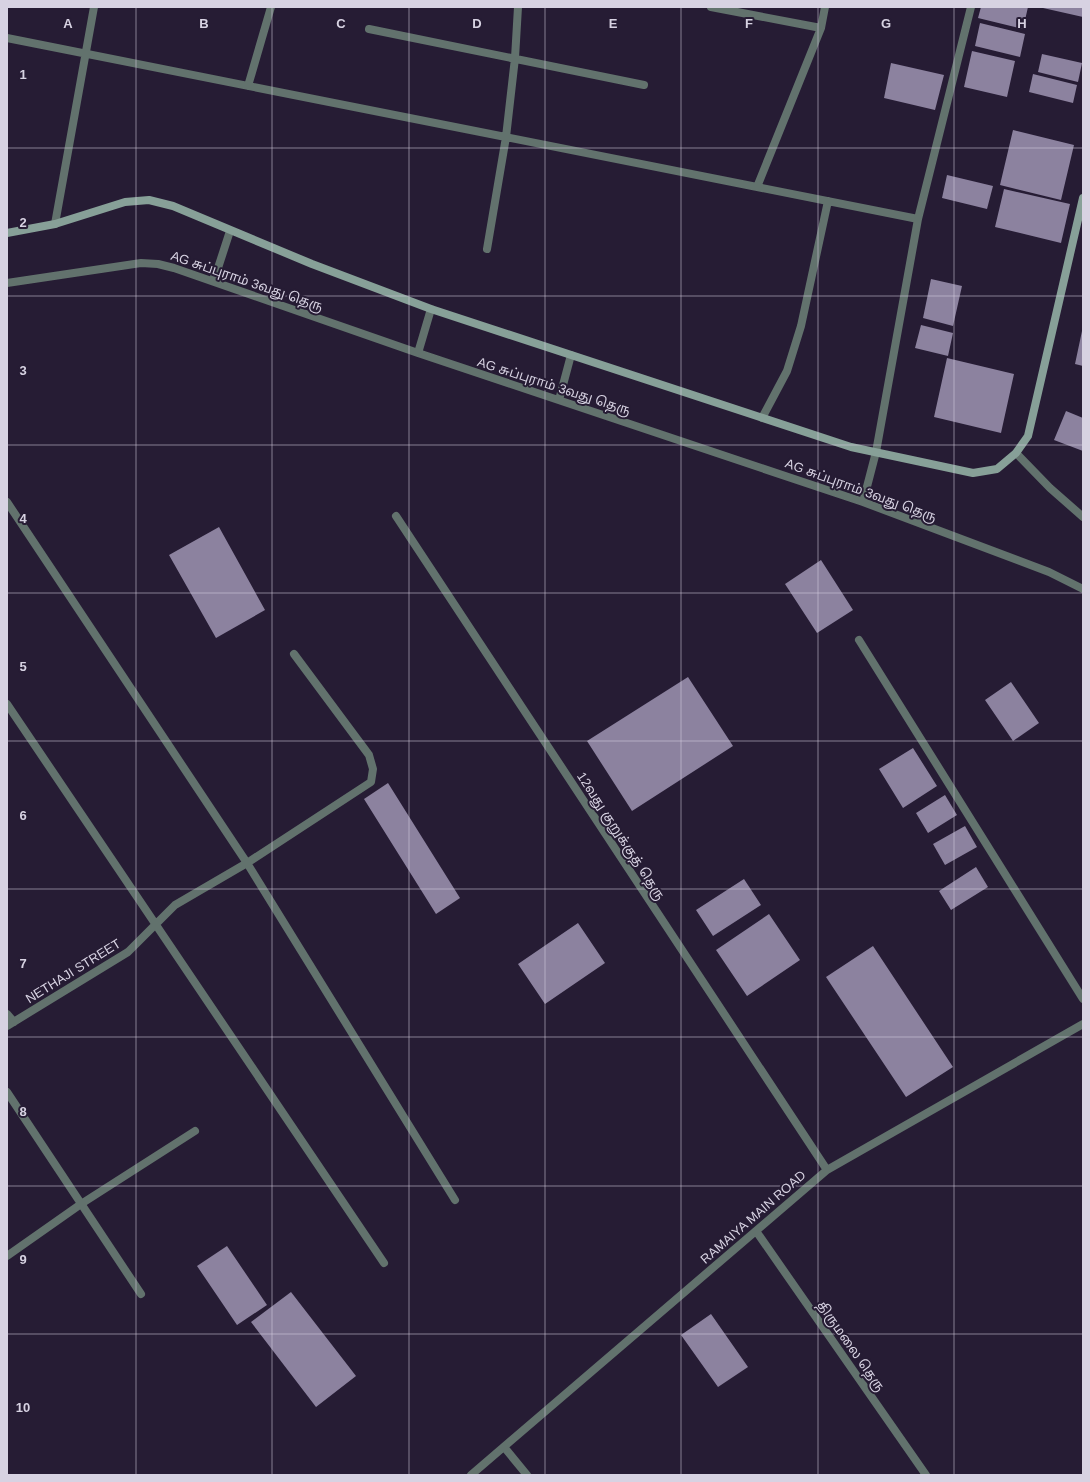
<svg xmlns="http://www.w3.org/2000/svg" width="1090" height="1482" font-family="Arial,'Noto Sans Tamil',sans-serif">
  <rect width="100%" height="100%" fill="#261c34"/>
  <path fill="#8c829f" d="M981,7H1028L1023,29L978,18Z
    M1043,7H1083V17L1043,8Z
    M980,23L1025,34L1020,57L975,46Z
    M972,51L1015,61L1007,97L964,87Z
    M1042,54L1082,63L1078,82L1038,72Z
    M891,63L944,75L935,110L884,98Z
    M1033,74L1077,85L1073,103L1029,92Z
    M1013,130L1074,145L1061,200L1000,185Z
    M947,175L993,186L987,209L942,198Z
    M1004,189L1070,204L1061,243L995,227Z
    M931,279L962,286L953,326L923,318Z
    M921,325L953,333L948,356L915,348Z
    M1082,331H1083V366L1075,364Z
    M947,358L1014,374L1001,433L934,417Z
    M1066,411L1083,418V451L1054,440Z
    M219,527L265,610L216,638L169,555Z
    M821,560L853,610L817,633L785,584Z
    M688,677L733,746L632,811L587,741Z
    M1011,682L1039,723L1013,741L985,700Z
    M913,748L937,786L903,808L879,769Z
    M388,783L460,898L436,914L364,799Z
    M945,795L957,815L928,833L916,813Z
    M965,826L977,847L945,865L933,844Z
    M976,867L988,887L951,910L939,891Z
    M744,879L761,905L713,936L696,910Z
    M769,914L800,960L747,996L716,950Z
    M578,923L605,963L545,1004L518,964Z
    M873,946L953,1067L906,1097L826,977Z
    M227,1246L267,1305L237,1325L197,1266Z
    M291,1292L356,1376L316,1407L251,1322Z
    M711,1314L748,1367L718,1387L681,1335Z"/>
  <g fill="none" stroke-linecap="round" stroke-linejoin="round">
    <path stroke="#62726d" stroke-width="8" d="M711,7L821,28L825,7
      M369,29L644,85
      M7,38L918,219L971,7
      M248,86L271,7
      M757,187L821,28
      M55,224L94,7
      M487,249L506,137L515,58L518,7
      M212,281L217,271L230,231
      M7,283L141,263L158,264L174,268L418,353L863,502L1049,572L1083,589
      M418,353L431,309
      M559,400L571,355
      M762,418L787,371L801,326L828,201
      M1016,453L1050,488L1083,517
      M7,502L247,863L455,1200
      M863,502L876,452L918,219
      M396,516L827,1170
      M859,640L1083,999
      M7,704L384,1263
      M7,1014L14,1022
      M7,1026L128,952L175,905L247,863L371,782L373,769L369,755L294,654
      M7,1092L141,1294
      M756,1231L926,1475
      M7,1256L81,1204L195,1131
      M504,1447L527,1475
      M471,1475L827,1170L1083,1024"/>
    <path stroke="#87a098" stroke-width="8" d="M7,233L55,224L125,202L149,200L173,206L312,264L431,309L851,447L973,473L997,469L1016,453L1028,436L1083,198"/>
  </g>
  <path fill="none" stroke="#d7d2e2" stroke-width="1" stroke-opacity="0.55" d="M136,7V1475M272,7V1475M409,7V1475M545,7V1475M681,7V1475M818,7V1475M954,7V1475M7,148H1083M7,296H1083M7,445H1083M7,593H1083M7,741H1083M7,889H1083M7,1037H1083M7,1186H1083M7,1334H1083"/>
  <g text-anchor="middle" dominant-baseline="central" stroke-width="4" stroke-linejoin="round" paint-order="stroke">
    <g font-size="13" fill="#d7d2e2" stroke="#261c34">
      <text transform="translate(247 281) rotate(19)">AG சுப்புராம் 3வது தெரு</text>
      <text transform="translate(554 386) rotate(18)">AG சுப்புராம் 3வது தெரு</text>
      <text transform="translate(861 490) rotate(20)">AG சுப்புராம் 3வது தெரு</text>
      <text transform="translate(621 836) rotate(57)">12வது குறுக்குத் தெரு</text>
      <text transform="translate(73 971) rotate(-32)">NETHAJI STREET</text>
      <text transform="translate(753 1217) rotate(-41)">RAMAIYA MAIN ROAD</text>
      <text transform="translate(851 1346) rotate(55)">திருமலை தெரு</text>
    </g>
  </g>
  <g font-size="13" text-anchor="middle" font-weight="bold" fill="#d7d2e2" stroke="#261c34" stroke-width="4" stroke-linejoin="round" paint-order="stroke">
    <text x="68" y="28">A</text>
    <text x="204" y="28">B</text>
    <text x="341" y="28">C</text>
    <text x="477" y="28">D</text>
    <text x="613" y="28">E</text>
    <text x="749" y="28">F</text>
    <text x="886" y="28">G</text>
    <text x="1022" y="28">H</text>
    <text x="23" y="79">1</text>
    <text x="23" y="227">2</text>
    <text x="23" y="375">3</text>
    <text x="23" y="523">4</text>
    <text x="23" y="671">5</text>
    <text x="23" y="820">6</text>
    <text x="23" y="968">7</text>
    <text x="23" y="1116">8</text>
    <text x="23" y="1264">9</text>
    <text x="23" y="1412">10</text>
  </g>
  <rect width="1090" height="1482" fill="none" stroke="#d7d2e2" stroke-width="16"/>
</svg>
